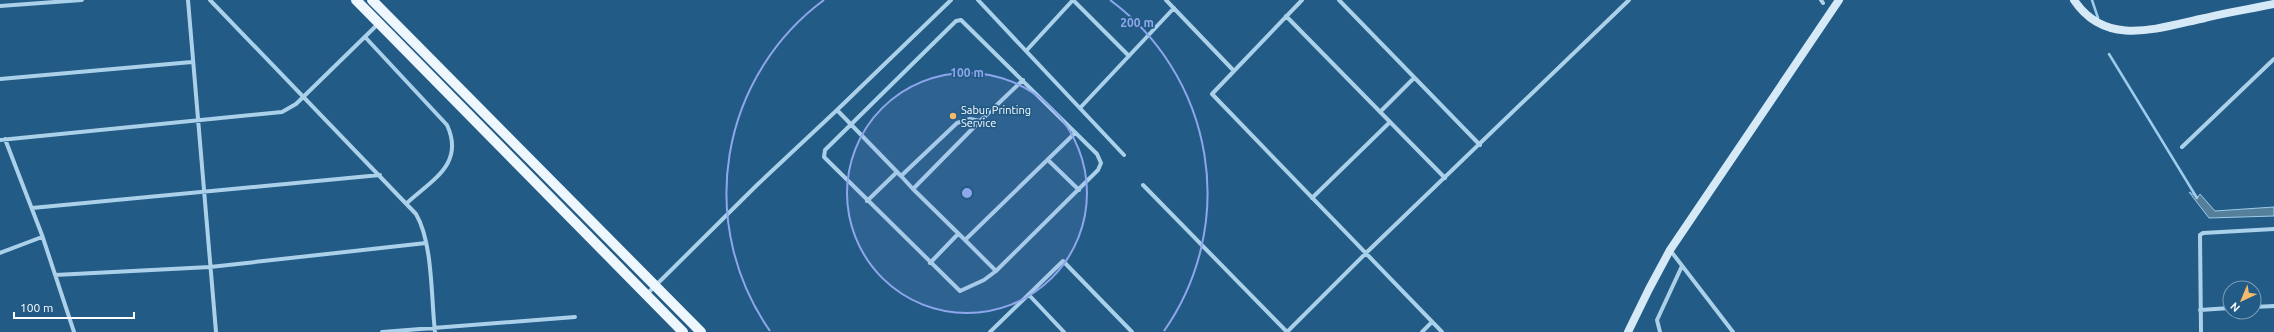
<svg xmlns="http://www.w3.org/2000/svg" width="2274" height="332" font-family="Ubuntu,sans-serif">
  <rect width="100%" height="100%" fill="#225b85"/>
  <path fill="#567f9b" stroke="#9eccea" d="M2189,192L2198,197L2200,194L2215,211L2274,207V216L2209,218Z"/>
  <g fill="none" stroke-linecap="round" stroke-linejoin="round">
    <path stroke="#9eccea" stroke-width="2.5" d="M2092,0L2098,18
      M2109,54L2197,198"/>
    <path stroke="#abd0e9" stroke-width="4" d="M188,0L216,332
      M210,0L416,214C433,243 431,298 435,332
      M978,0L1124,155
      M1073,0L1129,56
      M1166,0L1234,71
      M1302,0L1212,94L1442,332
      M1339,0L1480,145
      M1821,0L1823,3
      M0,6L82,0
      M1286,16L1445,178
      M961,20L1097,154L1101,163L1098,170L996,271L984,280L960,291L824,157L825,150L956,21Z
      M365,37L447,125C465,164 432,180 407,203
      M1026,51L1073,0
      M0,79L192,62
      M1080,108L1174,8
      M837,110L951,0
      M1380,112L1414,78
      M5,139L42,235L74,332
      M0,140L282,112L296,104L378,24
      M2182,147L2274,59
      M1048,160L1079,190
      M901,176L913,189L980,121
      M1143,185L1287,332
      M913,189L965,240
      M1312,198L1390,122
      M867,201L897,172
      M32,208L380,175
      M1670,250L1733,332
      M0,253L42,237
      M930,263L958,234
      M996,271L965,240L1075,133
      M55,275L210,267L426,243
      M647,294L757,185L837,110L901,176L957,123L970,119L980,121L1023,80
      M1029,295L1064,332
      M2254,307L2274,306
      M2200,310L2230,308
      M382,332L575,317
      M990,332L1063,261L1132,332
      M1287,332L1366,253L1629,0
      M1422,332L1432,322
      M1660,332L1657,320L1682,266
      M2201,332L2200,235L2203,233L2274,229"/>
    <path stroke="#d5e9f7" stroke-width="8" d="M2074,0C2106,48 2158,28 2205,18C2228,12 2251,9 2274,4
      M1628,332L1649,289L1670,250L1839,0"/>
    <path stroke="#eef6fe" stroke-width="10" d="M356,0L683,332
      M372,0L701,332"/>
  </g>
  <circle cx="967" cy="193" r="120" fill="#8ea6ec" fill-opacity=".12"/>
  <g fill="none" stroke="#8ea6ec" stroke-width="2">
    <circle cx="967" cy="193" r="120"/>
    <path d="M770 331A240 240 0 0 1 824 0M1110 0A240 240 0 0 1 1164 331"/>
  </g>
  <circle fill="#f5ba6c" stroke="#225b85" stroke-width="1.5" cx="953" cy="116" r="4"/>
  <g text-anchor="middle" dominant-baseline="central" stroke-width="3.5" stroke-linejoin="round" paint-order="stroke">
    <g font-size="11" fill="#fff" stroke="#225b85" text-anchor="start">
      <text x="961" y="110">Sabur Printing<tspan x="961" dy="13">Service</tspan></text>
    </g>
  </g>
  <circle cx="967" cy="193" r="6" fill="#8ea6ec" stroke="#225b85" stroke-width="2"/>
  <g font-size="12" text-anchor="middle" font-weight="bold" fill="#8ea6ec" stroke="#225b85" stroke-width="3.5" stroke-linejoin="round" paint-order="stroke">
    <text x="1137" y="27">200 m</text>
    <text x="967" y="77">100 m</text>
  </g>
  <g transform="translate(2242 300) rotate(224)"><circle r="19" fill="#225b85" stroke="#7a9db6"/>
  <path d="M0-3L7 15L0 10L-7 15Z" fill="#f5ba6c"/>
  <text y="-6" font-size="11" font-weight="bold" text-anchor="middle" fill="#ffffff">N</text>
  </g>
  <path d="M14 312v6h120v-6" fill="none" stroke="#ffffff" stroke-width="2"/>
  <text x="20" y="312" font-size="12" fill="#ffffff" stroke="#225b85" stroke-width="3" paint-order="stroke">100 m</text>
</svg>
